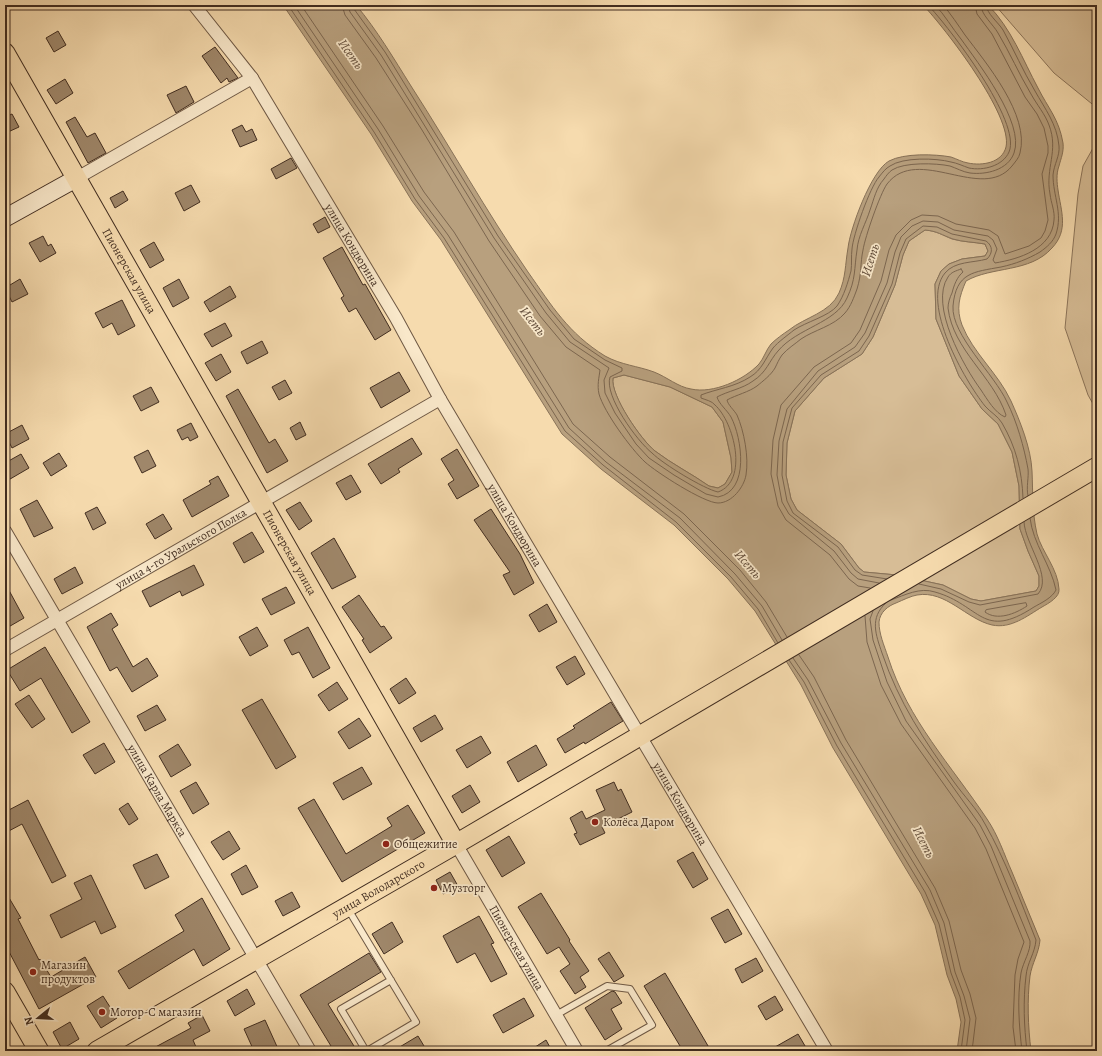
<svg xmlns="http://www.w3.org/2000/svg" width="1102" height="1056" font-family="Alegreya,serif">
  <rect width="100%" height="100%" fill="#f6dbae"/>
  <filter id="stains"><feTurbulence type="fractalNoise" baseFrequency=".005" numOctaves="4"/><feColorMatrix values="0 0 0 0 .2 0 0 0 0 .09 0 0 0 0 .02 0 0 0 .5 -.17"/></filter>
  <radialGradient id="worn" r=".72"><stop offset=".6" stop-color="#630" stop-opacity="0"/><stop offset="1" stop-color="#630" stop-opacity=".3"/></radialGradient>
  <path fill="#d7bd96" stroke="#8c755b" d="M995,5H1097V108L1054,73Z
    M1097,141V411L1088,395L1065,328L1078,194L1083,166Z
    M925,230C937,231 942,235 952,239C963,242 974,242 985,244L988,251L985,256L962,259L949,264L941,271L935,284L936,319L959,376L982,409L998,424L1012,452L1019,486L1020,529L1028,551L1039,576V586L1036,591L981,601L971,599L943,585L897,575L864,572L859,568L841,544L797,510L791,499L786,475L787,443L795,411L824,378L862,354L873,337L895,285L903,255L909,241Z
    M624,375L670,387L712,407L723,422L731,458L732,472L725,484L718,488L709,486C692,474 672,464 655,451C642,441 610,396 613,378Z"/>
  <path fill="#b8a07e" stroke="#887258" fill-rule="evenodd" d="M283,5H356C377,30 394,59 411,86C451,148 486,211 528,272C552,306 568,333 605,356C621,365 638,366 654,372C667,377 678,387 691,389C713,394 744,380 759,364C764,358 766,350 771,344C776,339 783,334 789,330C805,317 830,313 839,293C846,277 845,265 848,248C850,229 871,171 889,161C904,153 935,154 951,157C957,159 962,162 968,163C982,166 1002,163 1006,147C1013,116 945,28 923,5H988C1011,28 1023,60 1038,88C1048,108 1059,119 1063,143C1064,152 1061,158 1059,166C1056,174 1057,183 1058,190C1061,211 1069,230 1052,248C1030,273 992,266 966,281C959,297 956,309 962,325C973,353 998,373 1011,401C1020,421 1031,448 1032,471C1033,493 1032,512 1037,534C1042,552 1058,569 1059,589C1060,597 1049,603 1042,607C1027,616 1011,629 992,625C966,619 946,590 917,595C911,596 903,600 896,603C888,606 880,612 879,622C879,634 884,645 888,657C908,720 951,765 987,819C998,835 1004,854 1012,872C1021,895 1031,917 1040,940C1039,953 1032,963 1030,976C1027,1000 1028,1026 1031,1051H957L961,1022L956,999L947,975L935,925L921,894L833,748L801,685L755,611L728,579L674,525L601,469L562,434L441,240L412,201L371,134ZM925,230C937,231 942,235 953,239C963,242 974,242 985,244L988,251L985,256L962,259L949,264L941,271L935,284L936,319L959,376L982,409L998,424L1012,452L1019,486L1020,529L1028,551L1039,576V586L1036,591L981,601L971,599L943,585L897,575L864,572L859,568L841,544L797,510L791,499L786,475L787,443L795,411L824,378L862,354L873,337L895,285L903,255L909,241ZM624,375L670,387L712,407L723,422L731,458L732,472L725,484L718,488L709,486C692,474 672,464 655,451C642,441 610,395 613,378Z"/>
  <g fill="none" stroke-linecap="round" stroke-linejoin="round">
    <path stroke="#7c664f" stroke-width="1" d="M288,5L374,132L415,199L444,238L565,431L603,465L676,522L731,577L758,609L778,643
      M294,5L378,129L419,196L448,235L569,428L606,462L680,518L735,574L762,606L782,640
      M301,5L383,126L424,192L454,232L573,424L610,457L684,514L740,570L766,602L787,637
      M342,5L345,15L376,58L422,130L489,241L540,316L566,347L600,370C599,378 597,385 599,394C604,412 631,449 645,462C656,472 704,503 718,503C732,503 744,487 746,475C749,457 744,431 737,415C734,410 728,405 727,400C736,395 749,392 757,386C763,381 771,375 775,368C777,364 779,359 782,355C787,349 795,344 801,339C814,330 834,326 845,313C851,306 854,297 857,289C862,273 860,264 863,250C865,237 880,194 887,184C918,144 982,203 1012,166C1015,162 1019,158 1020,153C1030,115 986,63 965,35C958,25 951,14 943,5
      M348,5L350,12L381,55L494,238L546,313L570,342L609,368L604,380L605,393L615,413L636,444L649,458L674,475L706,494L718,497C750,491 742,438 731,417C727,410 719,404 717,397C728,391 742,389 753,381C767,372 769,361 778,351C797,328 836,323 847,298C856,279 854,269 857,250C858,236 866,223 870,210C874,199 876,188 884,179C886,176 889,172 892,170C904,162 936,163 950,166C956,168 963,172 970,173C986,175 1008,170 1014,153C1025,123 978,63 961,39C952,28 945,15 935,5
      M353,5L354,9L385,52L498,236L550,310L574,339L605,360L622,368V371L610,377C604,396 637,441 652,453C663,464 704,489 718,492C749,481 734,422 715,405C712,401 706,400 701,398V395C716,389 735,387 750,377C762,370 765,359 773,348C778,342 788,335 794,330C806,322 829,316 837,306C844,296 848,282 851,271C852,264 851,256 852,249C853,235 870,187 879,177C882,173 886,168 890,166C903,157 936,158 951,162C957,163 963,166 969,168C983,171 1003,166 1009,152C1022,122 949,27 928,5
      M986,5C987,14 998,22 1003,30C1014,50 1023,71 1035,91C1045,109 1057,124 1059,146C1060,156 1054,164 1053,175C1053,196 1063,213 1056,234C1053,242 1047,247 1040,252C1028,259 1015,264 1001,267C974,272 956,272 953,306C951,335 995,375 1007,402C1017,422 1024,447 1028,469C1029,477 1026,487 1028,496
      M961,269L963,272C957,277 954,285 952,293C950,297 948,303 948,308C953,350 993,376 1006,415L1005,417C995,413 987,399 981,390C964,367 929,305 948,277C951,272 956,271 961,269Z
      M887,579L862,575L855,570L838,547L793,513L787,501L782,475L783,442L792,408L821,375L859,351L869,336L892,284L900,253L906,239L923,226L937,227L952,234L986,241C993,246 993,253 987,259C973,263 955,261 945,273C920,303 965,381 985,406C990,412 998,416 1002,423C1016,447 1022,471 1023,498
      M879,583L858,579L851,573L834,551L789,514L782,502L777,475L779,441L787,409L818,371L855,347L865,333L887,283L895,252L901,237L912,226L923,221L938,222L954,230L988,236L993,240L997,249L993,260L995,263C1019,259 1052,249 1054,220C1055,211 1051,203 1050,194C1045,168 1059,151 1049,125C1045,114 1037,105 1031,94C1019,74 1010,53 998,33C993,24 981,15 981,5
      M919,584L941,589L969,602L980,605L1038,594C1053,577 1025,544 1024,522
      M870,588L858,586L849,579L830,555L786,520L778,506L771,474L773,440L781,405L814,367L851,343L860,330L881,281L889,250L896,235L911,220L922,215L938,216L956,224L989,230L998,236L1005,254L1029,246L1041,238L1045,231L1048,220L1042,174L1048,153V146L1044,128L1037,114L1025,97L992,34L977,14L975,5
      M891,600C905,595 920,587 935,592C981,605 982,641 1034,607C1041,603 1052,598 1056,590C1051,565 1033,544 1030,518
      M886,603C869,618 876,635 882,653C899,703 924,740 954,782C964,796 977,809 985,824C1005,859 1021,902 1036,940C1035,953 1027,963 1026,976C1023,1001 1024,1026 1027,1051
      M1026,603L1027,606C1015,614 997,621 985,612L986,610Z
      M873,611L870,619L873,640L887,682L906,721L980,825L991,846L1030,941C1031,951 1023,962 1021,973C1017,998 1019,1026 1022,1051
      M865,616L867,642L881,685L901,724L975,828L986,849L1024,942L1018,959L1015,975L1013,1027L1016,1051
      M799,655L814,677L846,740L935,888L949,921L961,970L970,994L976,1018L972,1051
      M793,658L808,680L841,743L930,890L944,923L955,972L964,996L970,1019L966,1051
      M789,660L804,682L837,746L925,892L939,924L951,973L960,997L965,1020L961,1051"/>
  </g>
  <path fill="#9f876a" stroke="#412d20" d="M58,31L66,45L54,52L46,38Z
    M215,47L238,78L229,82L227,78L221,83L202,56Z
    M65,79L73,93L56,104L47,90Z
    M186,86L194,102L176,113L167,95Z
    M12,114L19,127L8,132L5,127V117Z
    M75,117L87,137L95,133L106,153L88,163L66,122Z
    M242,125L246,132L252,129L257,140L240,147L232,130Z
    M291,158L297,168L276,179L271,169Z
    M191,185L200,202L184,211L175,193Z
    M123,191L128,200L115,208L110,198Z
    M325,217L330,227L318,233L313,224Z
    M43,236L48,246L51,244L56,253L40,262L29,243Z
    M154,242L164,260L150,268L140,250Z
    M342,247L363,285L365,284L391,330L375,340L356,308L349,312L341,298L344,296L323,258Z
    M20,279L28,294L12,302L5,288Z
    M179,279L189,298L173,307L163,288Z
    M230,286L236,297L210,312L204,302Z
    M122,300L135,326L118,335L112,323L103,328L95,313Z
    M225,323L232,336L212,347L204,334Z
    M262,341L268,353L247,364L241,352Z
    M221,354L231,372L216,381L205,363Z
    M399,372L410,391L381,408L370,388Z
    M285,380L292,393L279,400L272,387Z
    M151,387L159,402L141,411L133,396Z
    M238,389L269,443L275,439L288,461L267,473L226,396Z
    M300,422L306,435L296,440L290,428Z
    M191,423L198,437L190,441L188,437L182,440L177,430Z
    M22,425L29,439L12,448L5,434Z
    M412,438L422,454L398,469L400,472L381,484L368,464Z
    M457,449L479,486L457,499L448,484L454,480L441,459Z
    M148,450L156,466L142,473L134,457Z
    M59,453L67,466L51,476L43,463Z
    M21,454L29,468L5,482V463Z
    M351,475L361,492L346,500L336,483Z
    M218,476L229,496L192,517L183,500L211,484L209,481Z
    M37,500L53,528L34,537L20,509Z
    M300,502L312,521L299,530L286,510Z
    M97,507L106,523L93,530L85,513Z
    M491,509L520,554L534,583L514,595L503,575L510,572L474,520Z
    M163,514L172,529L155,539L146,524Z
    M252,532L264,552L244,563L233,543Z
    M334,538L356,577L332,589L311,553Z
    M194,565L204,585L182,596L180,591L150,607L142,591Z
    M75,567L83,583L62,594L54,579Z
    M5,583L24,618L5,629Z
    M286,587L295,603L271,615L262,599Z
    M359,595L381,627L384,626L392,638L370,653L362,640L364,639L342,607Z
    M547,604L557,622L539,632L529,615Z
    M111,613L118,625L112,629L133,667L147,658L158,676L132,692L117,667L110,671L87,627Z
    M257,627L268,646L250,656L239,637Z
    M308,627L330,668L313,678L299,652L292,655L284,640Z
    M45,647L90,722L72,733L41,678L20,691L7,670Z
    M575,656L585,674L567,685L556,667Z
    M406,678L416,693L399,704L390,689Z
    M337,682L348,699L329,711L318,695Z
    M29,695L45,719L32,728L15,704Z
    M262,699L296,757L276,769L242,710Z
    M611,702L623,721L585,744L584,742L565,753L557,739L575,728L573,726Z
    M157,705L166,720L145,731L137,716Z
    M435,715L443,729L421,742L413,728Z
    M359,718L371,736L349,749L338,732Z
    M481,736L491,753L467,768L456,750Z
    M104,743L115,762L95,774L83,755Z
    M178,744L191,765L171,777L159,756Z
    M536,745L547,765L518,782L507,762Z
    M362,767L372,784L343,800L333,783Z
    M196,782L209,804L193,814L180,791Z
    M614,782L618,791L621,789L632,812L602,827L605,833L580,845L574,834L577,833L570,818L582,811L586,819L605,810L596,790Z
    M470,785L480,802L462,813L452,796Z
    M314,799L346,854L392,826L387,818L408,805L425,833L342,882L298,808Z
    M28,800L66,876L52,883L22,824L5,833V812Z
    M128,803L138,819L129,825L119,809Z
    M229,831L240,849L223,860L211,842Z
    M509,836L525,863L502,877L486,850Z
    M693,852L708,879L693,888L677,861Z
    M157,854L169,877L145,889L133,865Z
    M246,865L258,887L242,895L231,874Z
    M450,872L458,886L443,894L436,880Z
    M91,875L116,927L101,934L95,921L61,938L50,915L82,899L74,883Z
    M5,891L21,918L18,919L39,960L40,959L51,977L85,957L96,977L39,1009L5,944Z
    M292,892L300,907L283,916L275,901Z
    M541,893L570,940L569,941L589,971L580,977L586,987L575,994L560,971L570,964L559,947L547,954L518,907Z
    M202,898L230,949L203,966L194,949L129,989L118,971L184,931L175,915Z
    M728,909L742,934L725,943L711,918Z
    M479,916L494,943L491,944L507,974L491,982L475,953L457,963L443,936Z
    M392,922L403,942L384,954L372,934Z
    M609,952L624,976L614,982L598,959Z
    M369,953L381,972L328,1004L357,1051H334L300,995Z
    M756,958L763,971L742,983L735,969Z
    M665,973L694,1022L711,1051H683L644,986Z
    M247,989L255,1004L235,1016L227,1001Z
    M612,991L615,992L622,1003L611,1009L622,1029L605,1040L585,1008Z
    M103,996L117,1018L101,1028L87,1006Z
    M775,996L783,1010L766,1020L758,1006Z
    M524,998L534,1016L503,1033L493,1015Z
    M202,1015L210,1031L193,1040L196,1047L194,1048L196,1051H148L191,1028L188,1023Z
    M265,1020L279,1051H254L244,1029Z
    M70,1022L79,1039L62,1049L53,1032Z
    M798,1034L808,1051H768Z
    M418,1036L427,1051H393Z
    M546,1040L552,1051H529Z"/>
  <g fill="none" stroke-linecap="round" stroke-linejoin="round">
    <g stroke="#6e5844" stroke-width="8">
      <path id="lane" d="M348,909L416,1022L367,1051
        M556,1015L607,986L630,989L652,1025L606,1051
        M366,1051L341,1009L391,980"/>
    </g>
    <g stroke="#6e5844" stroke-width="14">
      <g id="street">
        <path id="s1" d="M194,5L252,78L396,318L440,399L827,1051"/>
        <path d="M77,178L252,78"/>
        <path id="s2" d="M5,531L310,1051"/>
        <path id="s3" d="M5,650L440,399"/>
        <path id="s4" d="M456,844L577,1051"/>
      </g>
    </g>
    <g stroke="#412d20" stroke-width="19">
      <path id="secondary" d="M5,218L77,178"/>
    </g>
    <g stroke="#412d20" stroke-width="21">
      <g id="primary">
        <path id="s5" d="M5,53L456,844"/>
        <path d="M5,992L39,1051"/>
        <path id="s6" d="M97,1051L456,844L1097,467"/>
      </g>
    </g>
    <use href="#lane" stroke="#f9e8ca" stroke-width="6"/>
    <use href="#street" stroke="#f9e8ca" stroke-width="12"/>
    <use href="#secondary" stroke="#f9e8ca" stroke-width="17"/>
    <use href="#primary" stroke="#f6dbae" stroke-width="19"/>
  </g>
  <g fill="#8f2418" stroke="#f9e8ca" stroke-width="1.5">
    <circle cx="595" cy="822" r="4"/>
    <circle cx="386" cy="844" r="4"/>
    <circle cx="434" cy="888" r="4"/>
    <circle cx="33" cy="972" r="4"/>
    <circle cx="102" cy="1012" r="4"/>
  </g>
  <g text-anchor="middle" dominant-baseline="central" stroke-width="3.5" stroke-linejoin="round" paint-order="stroke">
    <g font-size="12" fill="#412d20" stroke="#f9e8ca">
      <text stroke="none"><textPath href="#s1" startOffset="288">улица Кондюрина</textPath></text>
      <text stroke="none"><textPath href="#s5" startOffset="251">Пионерская улица</textPath></text>
      <text stroke="none"><textPath href="#s1" startOffset="612">улица Кондюрина</textPath></text>
      <text stroke="none"><textPath href="#s3" startOffset="203">улица 4-го Уральского Полка</textPath></text>
      <text stroke="none"><textPath href="#s5" startOffset="575">Пионерская улица</textPath></text>
      <text stroke="none"><textPath href="#s2" startOffset="301">улица Карла Маркса</textPath></text>
      <text stroke="none"><textPath href="#s1" startOffset="936">улица Кондюрина</textPath></text>
      <text stroke="none"><textPath href="#s6" startOffset="325">улица Володарского</textPath></text>
      <text stroke="none"><textPath href="#s4" startOffset="120">Пионерская улица</textPath></text>
    </g>
    <g font-size="12" fill="#412d20" stroke="#f9e8ca" text-anchor="start">
      <text x="603" y="822">Колёса Даром</text>
      <text x="394" y="844">Общежитие</text>
      <text x="442" y="888">Музторг</text>
      <text x="41" y="965">Магазин<tspan x="41" dy="14">продуктов</tspan></text>
      <text x="110" y="1012">Мотор-С магазин</text>
    </g>
    <g font-size="13" font-style="italic" fill="#5f4a38" stroke="#f9e8ca">
      <text transform="translate(351 54) rotate(55)">Исеть</text>
      <text transform="translate(870 260) rotate(-72)">Исеть</text>
      <text transform="translate(533 321) rotate(52)">Исеть</text>
      <text transform="translate(748 564) rotate(49)">Исеть</text>
      <text transform="translate(924 842) rotate(63)">Исеть</text>
    </g>
  </g>
  <rect width="1102" height="1056" fill="none" stroke="#f6dbae" stroke-width="20"/>
  <rect x="6" y="6" width="1090" height="1044" fill="none" stroke="#412d20" stroke-width="2"/>
  <rect x="10" y="10" width="1082" height="1036" fill="none" stroke="#412d20"/>
  <g transform="translate(38 1018) rotate(252)" stroke="#f9e8ca" stroke-width="3" paint-order="stroke">
  <path d="M0-3L7 15L0 10L-7 15Z" fill="#412d20"/>
  <text y="-6" font-size="11" font-weight="bold" text-anchor="middle" fill="#412d20">N</text>
  </g>
  <rect width="100%" height="100%" filter="url(#stains)"/>
  <rect width="100%" height="100%" fill="url(#worn)"/>
</svg>
